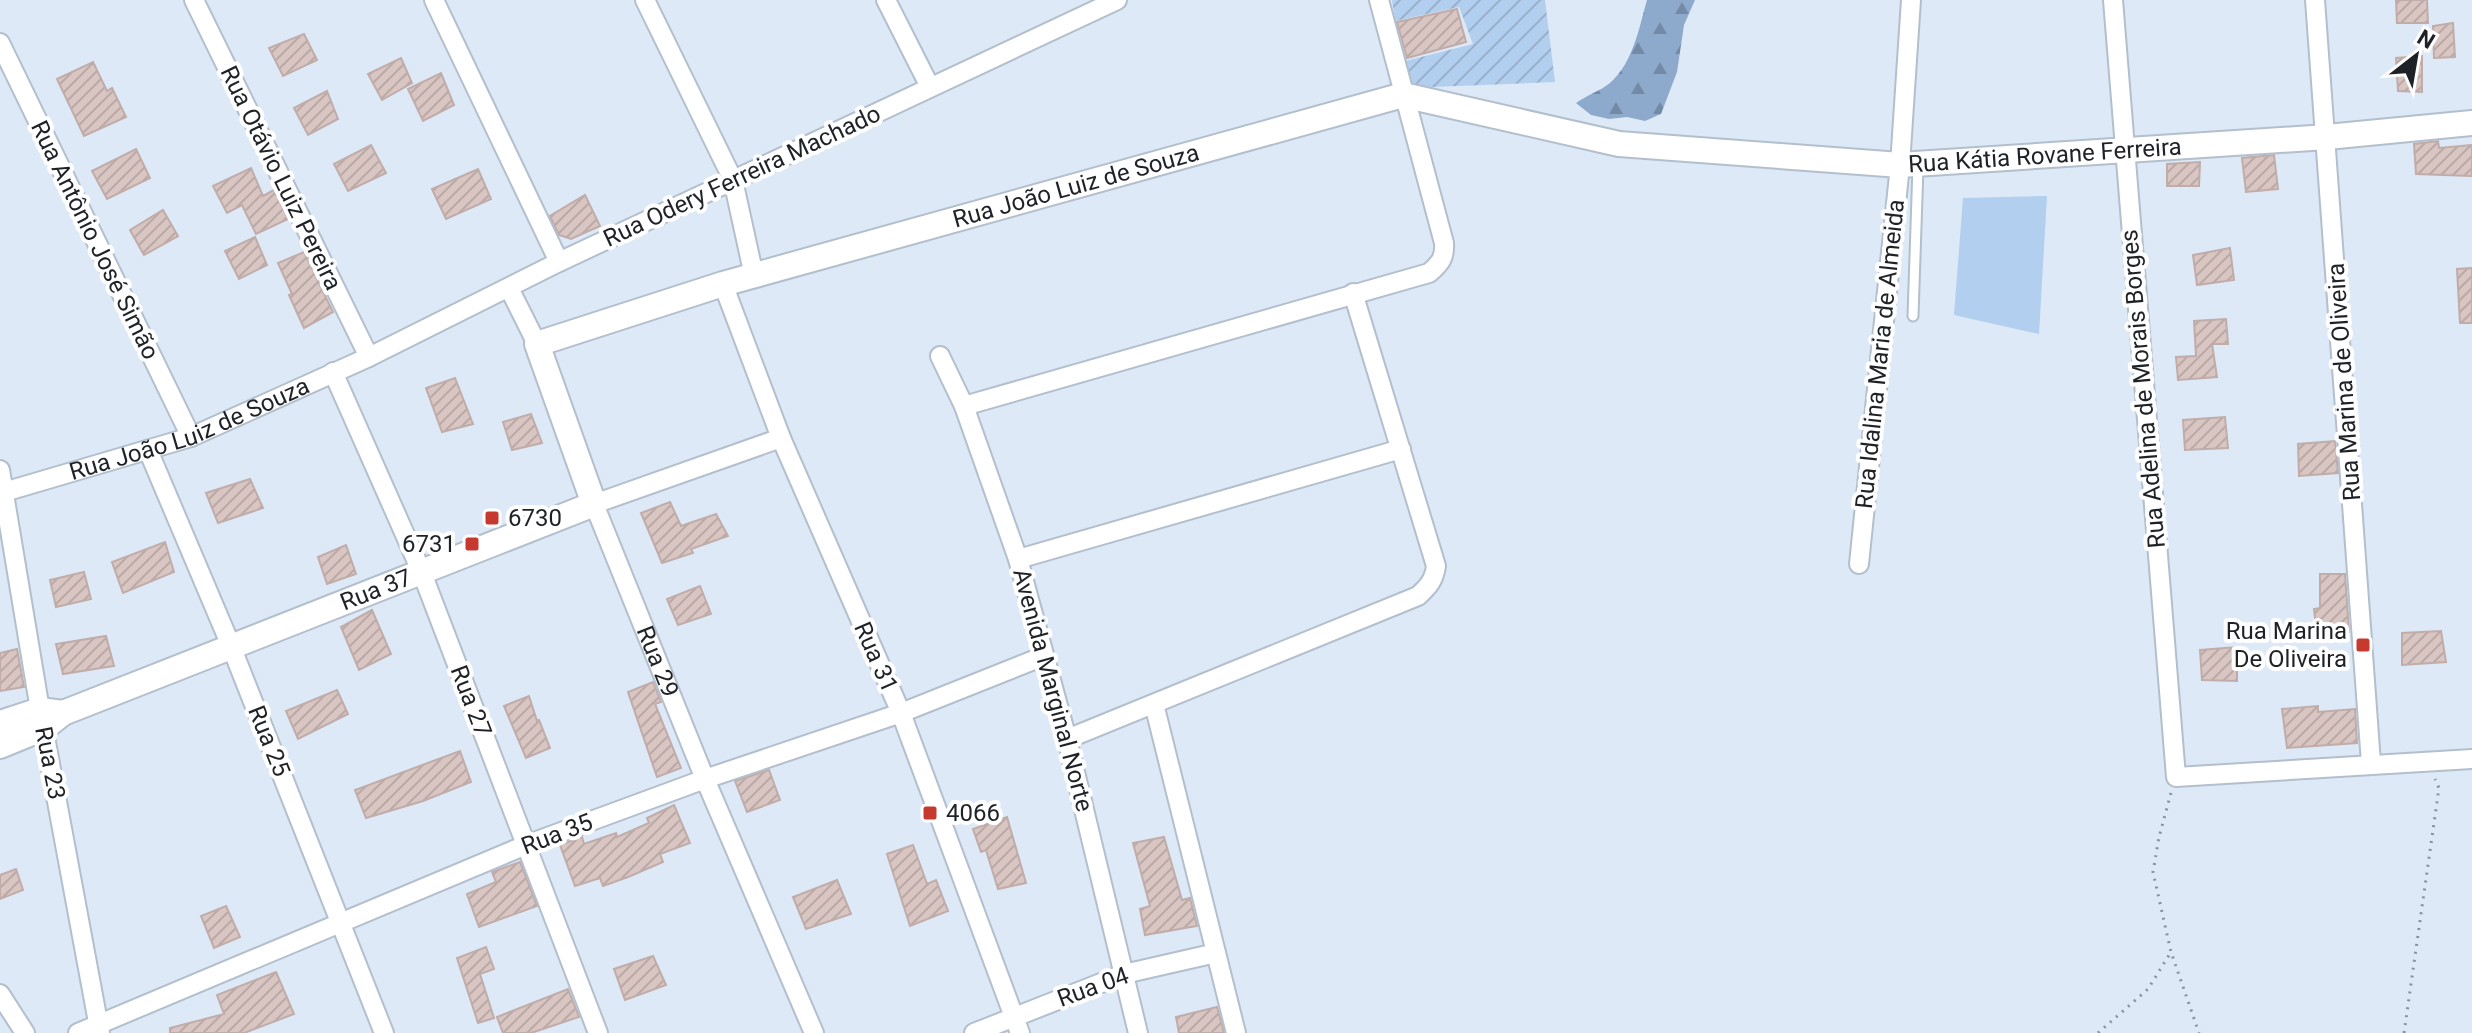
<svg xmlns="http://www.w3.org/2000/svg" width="2472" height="1033" font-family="Roboto,sans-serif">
  <defs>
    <pattern id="forest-firs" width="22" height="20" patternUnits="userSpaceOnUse" patternTransform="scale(2)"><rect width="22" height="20" fill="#8daacc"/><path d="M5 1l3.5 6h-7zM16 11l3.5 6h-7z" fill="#738aa6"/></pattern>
    <pattern id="garden-furrows" width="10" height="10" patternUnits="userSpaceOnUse" patternTransform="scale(2)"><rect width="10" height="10" fill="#b2cfef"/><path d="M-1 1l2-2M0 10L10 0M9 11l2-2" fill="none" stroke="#99b1cd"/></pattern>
    <pattern id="building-hatch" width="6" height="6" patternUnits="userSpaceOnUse" patternTransform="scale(2)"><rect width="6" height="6" fill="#d9c5c1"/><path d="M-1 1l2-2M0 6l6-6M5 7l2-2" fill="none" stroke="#baa9a6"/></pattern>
  </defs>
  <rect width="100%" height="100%" fill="#dde9f7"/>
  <path fill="url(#forest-firs)" d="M1647,0H1695L1684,25L1677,72L1661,114L1645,121L1627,117L1609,119L1591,115L1576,103C1587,95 1600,91 1610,83C1633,63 1639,28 1647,0Z"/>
  <path fill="#b2cfef" d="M2047,196L2039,334L1954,315L1963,198Z"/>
  <path fill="url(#garden-furrows)" d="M1392,0H1545L1555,82L1408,88L1401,62L1473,44L1459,7L1395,21Z"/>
  <path fill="url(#building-hatch)" stroke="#c0aca9" stroke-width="2" d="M2396,0H2427L2428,23H2397Z
    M1457,9L1466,42L1407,58L1397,22Z
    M2453,23L2455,57L2434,58L2433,26Z
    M304,34L317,60L283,76L269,48Z
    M2422,56V92L2398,91L2396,58Z
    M401,58L412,83L382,100L368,74Z
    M93,62L107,91L112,88L126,117L84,136L57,79Z
    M441,73L454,105L423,121L408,89Z
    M327,91L338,119L308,135L294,108Z
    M2438,141L2439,148L2472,145V176L2416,174L2414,144Z
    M371,145L386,173L348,191L334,164Z
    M136,149L150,178L107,199L92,171Z
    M2274,155L2278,189L2246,192L2242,158Z
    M2200,162L2199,186H2167V164Z
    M251,168L263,196L274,190L288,219L256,234L242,205L227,213L213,186Z
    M478,169L491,199L446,219L432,189Z
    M585,195L600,226L571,239L559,235L550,216Z
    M163,210L178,236L144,255L130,230Z
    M255,237L267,265L239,279L225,251Z
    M2230,248L2234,280L2197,285L2193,255Z
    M304,252L333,312L304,328L289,295L292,294L278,263Z
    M2472,268V323H2460L2457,269Z
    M2226,319L2228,344H2212L2217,377L2178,380L2176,357L2196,356L2194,321Z
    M455,378L473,424L442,432L426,388Z
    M531,414L542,443L512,450L503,422Z
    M2225,417L2228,448L2185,450L2183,420Z
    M2335,441L2338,473L2299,476L2298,444Z
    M250,479L263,508L218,523L206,493Z
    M670,502L681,526L716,514L728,536L691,549L693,553L662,563L641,513Z
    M165,542L174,572L123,593L112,562Z
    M346,545L356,574L327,584L318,557Z
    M84,572L91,599L56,607L50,580Z
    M2320,574H2345L2349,632L2317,635L2314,609L2320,608Z
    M700,586L711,614L678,625L667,599Z
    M372,610L391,654L359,670L341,627Z
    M2441,631L2446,662L2402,665V633Z
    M106,636L114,666L63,674L56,644Z
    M2237,647V681L2202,680L2200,650Z
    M17,649L24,687L0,691V653Z
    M653,682L661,702L655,704L681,768L657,777L628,692Z
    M337,690L348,714L298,739L286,711Z
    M529,696L537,721L539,720L550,748L526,758L504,706Z
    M2318,706V712L2355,709L2357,743L2287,748L2282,709Z
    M460,751L471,782L423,801L366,818L355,790Z
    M769,770L780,800L747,812L735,781Z
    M674,805L690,843L660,854L663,862L628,877L603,886L600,878L575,886L560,845L582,837L584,844L616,833L617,837L649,823L647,818Z
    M1007,817L1026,883L998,889L986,850L981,852L973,829Z
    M1164,837L1182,900L1190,898L1197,926L1145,935L1140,909L1150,906L1133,843Z
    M913,845L927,884L936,880L948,911L910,926L887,854Z
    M520,862L537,906L479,927L467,894L496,882L492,872Z
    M16,869L23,890L0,899V875Z
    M837,880L851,914L806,929L793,897Z
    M226,906L240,937L214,948L201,916Z
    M486,947L494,969L480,974L494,1018L478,1023L457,958Z
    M653,956L666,985L625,1000L614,969Z
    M276,972L294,1014L244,1033H170V1028L224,1014L217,995Z
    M568,989L579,1017L531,1033H503L497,1017Z
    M1217,1007L1224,1033H1179L1176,1017Z"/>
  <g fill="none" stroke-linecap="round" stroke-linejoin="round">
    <g stroke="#b3bfcd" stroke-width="13">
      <path id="lane" d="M1913,316L1918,167"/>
    </g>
    <g stroke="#b3bfcd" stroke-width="22">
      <g id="street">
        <path d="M194,0L369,357"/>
        <path d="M434,0L559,262"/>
        <path d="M645,0L733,180L754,276"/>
        <path d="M886,0L930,87"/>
        <path d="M2113,0L2176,777L2472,759"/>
        <path d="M2315,0L2371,763"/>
        <path d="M0,43L191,437"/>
        <path d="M723,284L781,438L901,713L1020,1033"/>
        <path d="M509,288L537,344"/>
        <path d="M940,356L964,406L1018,559L1067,739L1138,1033"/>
        <path d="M333,372L422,573L598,1033"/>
        <path d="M964,406L1429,273C1441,263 1445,257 1444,243L1379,0"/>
        <path id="s1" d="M781,438L594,504L705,779L814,1033"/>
        <path d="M148,450L231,646L384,1033"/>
        <path d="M0,470L40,710L100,1033"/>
        <path id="s2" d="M4,492L191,437L369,357L559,262L1117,0"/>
        <path d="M1018,559L1401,449"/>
        <path d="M1859,564L1900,165L1911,0"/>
        <path d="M1154,704L1236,1033"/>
        <path d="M1067,739L1418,596C1429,586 1434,580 1436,566L1353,293"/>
        <path d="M0,994L25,1033"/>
        <path d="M78,1033L526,845L705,779L901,713L1044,656"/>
        <path d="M974,1033L1124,974L1216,953"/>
      </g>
    </g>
    <g stroke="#b3bfcd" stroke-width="28">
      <g id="secondary">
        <path d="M0,723L40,710L63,713"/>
        <path id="s3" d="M0,746L44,728L63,713L594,504L537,344L723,284L1403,95L1619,144L1900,165L2327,137L2472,123"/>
      </g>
    </g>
    <path stroke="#89929c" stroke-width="3" stroke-dasharray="2 6" stroke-linecap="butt" d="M2171,793L2159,837L2153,872L2171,952L2199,1033
      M2098,1033L2148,989L2171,952
      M2404,1033L2439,788L2435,779"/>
    <use href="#lane" stroke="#fff" stroke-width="9"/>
    <use href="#street" stroke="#fff" stroke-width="18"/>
    <use href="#secondary" stroke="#fff" stroke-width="24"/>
  </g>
  <g fill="#c6392f" stroke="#fff" stroke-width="3">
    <rect x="484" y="510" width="16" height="16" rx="4"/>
    <rect x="464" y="536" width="16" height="16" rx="4"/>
    <rect x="2355" y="637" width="16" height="16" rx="4"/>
    <rect x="922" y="805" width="16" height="16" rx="4"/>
  </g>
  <g text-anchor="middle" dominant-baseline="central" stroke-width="8" stroke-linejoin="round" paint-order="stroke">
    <g font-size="24" fill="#1e2227" stroke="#fff">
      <text stroke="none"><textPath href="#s3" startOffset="2362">Rua Kátia Rovane Ferreira</textPath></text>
      <text transform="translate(742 176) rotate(-25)">Rua Odery Ferreira Machado</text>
      <text transform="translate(281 178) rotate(64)">Rua Otávio Luiz Pereira</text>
      <text stroke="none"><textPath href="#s3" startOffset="1374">Rua João Luiz de Souza</textPath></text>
      <text transform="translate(95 240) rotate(64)">Rua Antônio José Simão</text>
      <text transform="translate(1880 354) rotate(-84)">Rua Idalina Maria de Almeida</text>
      <text transform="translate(2344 382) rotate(-94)">Rua Marina de Oliveira</text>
      <text transform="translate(2143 389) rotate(-95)">Rua Adelina de Morais Borges</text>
      <text stroke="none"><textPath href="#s2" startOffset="196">Rua João Luiz de Souza</textPath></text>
      <text stroke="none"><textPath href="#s3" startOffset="408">Rua 37</textPath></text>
      <text transform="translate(876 657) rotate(66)">Rua 31</text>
      <text stroke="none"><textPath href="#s1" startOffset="368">Rua 29</textPath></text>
      <text transform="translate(1053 690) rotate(75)">Avenida Marginal Norte</text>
      <text transform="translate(471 701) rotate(69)">Rua 27</text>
      <text transform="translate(269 741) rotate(68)">Rua 25</text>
      <text transform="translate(50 763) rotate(79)">Rua 23</text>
      <text transform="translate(557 834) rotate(-21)">Rua 35</text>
      <text transform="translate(1093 987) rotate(-20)">Rua 04</text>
    </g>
    <g font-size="24" fill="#1e2227" stroke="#fff" text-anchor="start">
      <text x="508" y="518">6730</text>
      <text x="456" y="544" text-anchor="end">6731</text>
      <text x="2347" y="631" text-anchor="end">Rua Marina<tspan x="2347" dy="28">De Oliveira</tspan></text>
      <text x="946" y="813">4066</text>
    </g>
  </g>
  <g transform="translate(2416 56) rotate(31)" stroke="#ffffff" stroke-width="6" paint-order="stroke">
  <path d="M0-6L14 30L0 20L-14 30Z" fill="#1e2227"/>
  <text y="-12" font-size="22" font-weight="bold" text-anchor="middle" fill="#1e2227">N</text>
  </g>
</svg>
